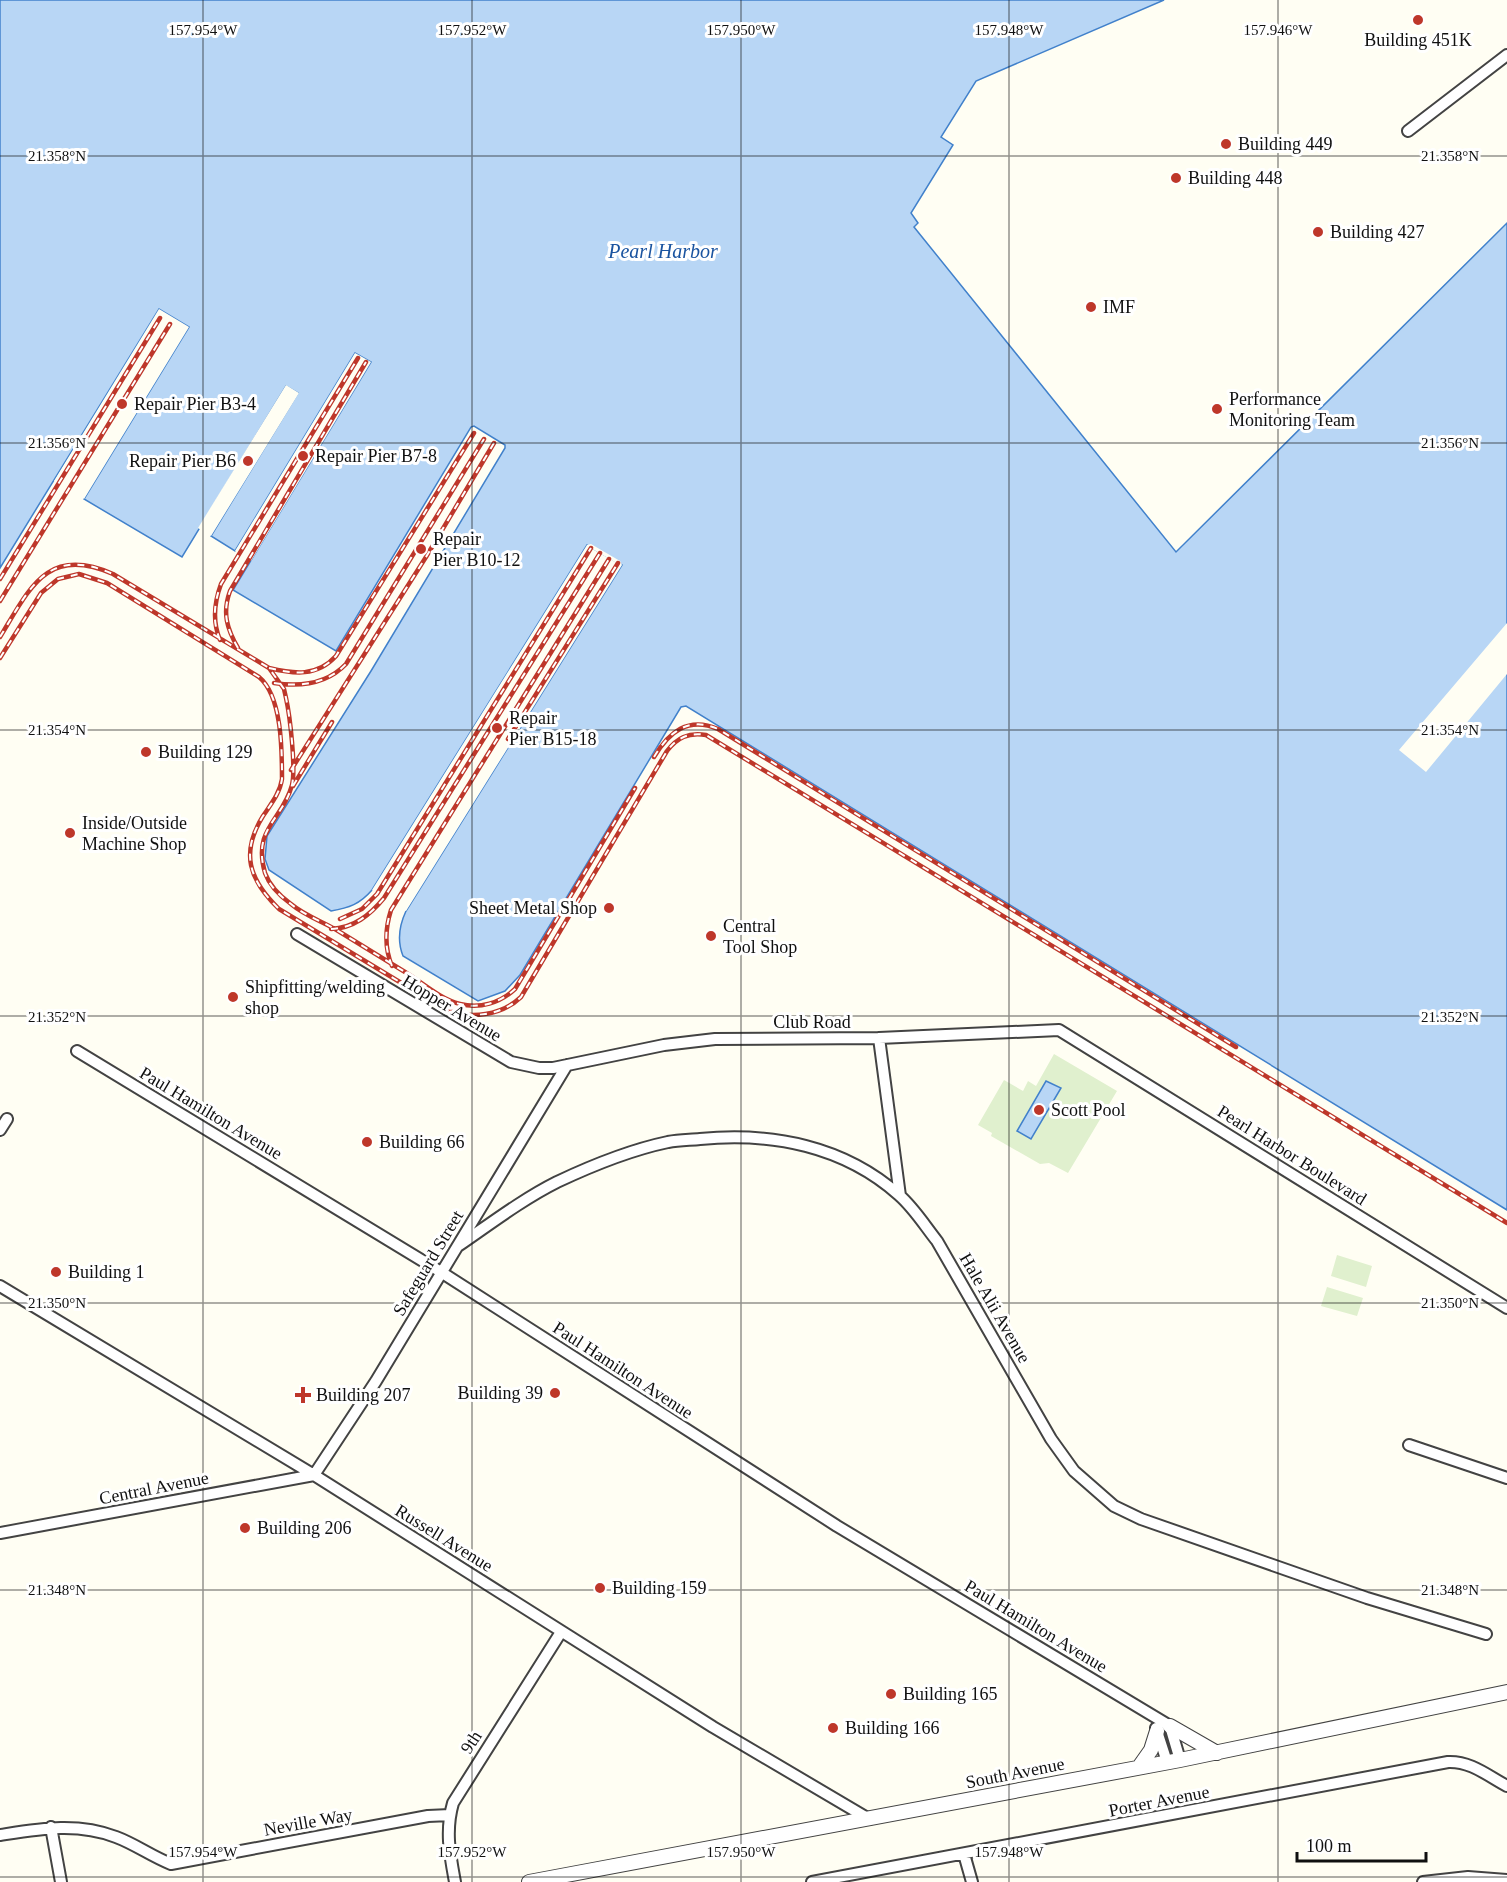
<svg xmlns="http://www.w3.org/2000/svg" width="1507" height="1882" font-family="Georgia,serif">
  <rect width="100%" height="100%" fill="#fffef3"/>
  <path fill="#e0f0ce" d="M1054,1054L1117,1091L1068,1173L1049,1163L1040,1164L991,1136L992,1133L978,1125L1004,1080L1023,1091L1028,1081L1036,1086Z
    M1337,1255L1372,1266L1366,1287L1331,1276Z
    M1327,1287L1363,1298L1357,1316L1321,1306Z"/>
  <path fill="#b8d6f5" stroke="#4181cb" stroke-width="1.5" d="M0,0H1164L976,81L941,137L953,145L911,213L918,223L914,227L1176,552L1507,223V1210L686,706L681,707L520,975L505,991L478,1001L403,956C397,941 399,926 406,911L622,565L587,545L372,890C360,904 349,908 331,911L269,870L265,859L267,836L371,671L505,448V445L474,426L471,427L336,651L233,590L371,362L355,353L235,551L211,536L298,393L286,386L182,557L84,499L189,327L159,309L0,568Z
    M1046,1081L1061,1088L1031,1139L1017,1131Z"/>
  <path fill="#fffef3" d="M159,309L189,327L84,499L82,497L185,328L160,313L57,482L54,481Z
    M355,353L371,362L251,561L249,559L367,363L356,357L237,552L235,551Z
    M286,385L299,393L211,536L208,534L295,394L287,390L201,530L198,528Z
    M591,544L620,561L622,565L406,911L403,910L618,564L589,547L374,892L372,890L587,545Z
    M1507,623V674L1426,772L1399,750Z"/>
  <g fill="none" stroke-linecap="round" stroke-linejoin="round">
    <g stroke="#434343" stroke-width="14">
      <path id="minor" d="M1408,131L1507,55
        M297,934L511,1062L539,1068H553L664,1045L715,1039L879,1038L1059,1030L1507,1308
        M879,1038L900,1196
        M77,1051L441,1272L837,1526L1170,1726L1180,1760
        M0,1130L7,1119
        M458,1246C490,1224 523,1199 557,1182C593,1165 630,1150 668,1142C679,1140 690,1140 700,1139C772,1132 844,1146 899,1195C914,1208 925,1226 937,1241L1051,1439L1074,1471L1114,1506L1141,1519L1367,1598L1486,1634
        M0,1286L314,1475L713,1727L869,1819
        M1409,1445L1507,1478
        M314,1475L376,1381L567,1065
        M0,1533L314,1475
        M1156,1728L1167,1762
        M51,1827L61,1882
        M0,1835C39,1829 77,1822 116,1837C135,1844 151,1856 171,1864L428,1816L450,1815
        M964,1854L972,1882
        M455,1882C450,1855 445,1831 453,1803L561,1632
        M812,1882L1448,1762C1471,1761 1488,1776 1507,1786
        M1423,1882L1468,1877L1507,1880"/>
    </g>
    <g stroke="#434343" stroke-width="16">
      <path id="tertiary" d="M1170,1726L1217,1753
        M1139,1767L1151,1750L1157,1731
        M529,1882L1180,1760L1507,1692"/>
    </g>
    <use href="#minor" stroke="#fff" stroke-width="10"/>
    <use href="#tertiary" stroke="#fff" stroke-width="14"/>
    <g stroke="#be372a" stroke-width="4.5">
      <path id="rail" d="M0,579L160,318
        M0,601L170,324
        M0,637C30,588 47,545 113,574L269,668L284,689L286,698C290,716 296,768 292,785C283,820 252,828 265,873C270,887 280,896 291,904C304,915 321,921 335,929C358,943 382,958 405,972C423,983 440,999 460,1004C480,1009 500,1003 515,989L635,788
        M220,640C212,621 214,603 221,584L358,358
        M238,648C227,629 222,613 230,591L366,362
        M0,658L41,593L58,579L79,574L107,583L259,677C282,696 282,750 282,779C280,793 271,804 263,816C240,853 249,880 279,909L446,1010C471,1019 501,1016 521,997L667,751C677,738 688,732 706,735L1507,1223
        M269,668C294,674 317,677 336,656L474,433
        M274,683C300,687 327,684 346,664L484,439
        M508,739L618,563
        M654,757C669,732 688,716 718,729L1236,1047
        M291,770L426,557L494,443
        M293,786L332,722
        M340,919L362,909L377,894L591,548
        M331,929C354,928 370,915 384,898L600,553
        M392,966C384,947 385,929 391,910L609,559"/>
    </g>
    <use href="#rail" stroke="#fff" stroke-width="2" stroke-dasharray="7" stroke-linecap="butt"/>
  </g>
  <path fill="none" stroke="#101010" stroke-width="1.5" stroke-opacity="0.45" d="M203,0V1882M472,0V1882M741,0V1882M1009,0V1882M1278,0V1882M0,156H1507M0,443H1507M0,730H1507M0,1016H1507M0,1303H1507M0,1590H1507M0,1877H1507"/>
  <g fill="#be372a" stroke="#fff" stroke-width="2">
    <circle cx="1418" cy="20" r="6"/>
    <circle cx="1226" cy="144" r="6"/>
    <circle cx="1176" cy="178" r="6"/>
    <circle cx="1318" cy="232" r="6"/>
    <circle cx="1091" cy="307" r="6"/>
    <circle cx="122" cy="404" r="6"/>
    <circle cx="1217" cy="409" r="6"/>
    <circle cx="303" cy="456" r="6"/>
    <circle cx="248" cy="461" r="6"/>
    <circle cx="421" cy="549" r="6"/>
    <circle cx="497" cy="728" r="6"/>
    <circle cx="146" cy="752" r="6"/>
    <circle cx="70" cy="833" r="6"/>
    <circle cx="609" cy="908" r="6"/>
    <circle cx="711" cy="936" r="6"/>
    <circle cx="233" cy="997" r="6"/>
    <circle cx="1039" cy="1110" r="6"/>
    <circle cx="367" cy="1142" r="6"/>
    <circle cx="56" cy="1272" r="6"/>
    <circle cx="555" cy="1393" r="6"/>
    <path d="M300 1386h6v6h6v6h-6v6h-6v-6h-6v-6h6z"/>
    <circle cx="245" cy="1528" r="6"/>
    <circle cx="600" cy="1588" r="6"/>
    <circle cx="891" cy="1694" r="6"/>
    <circle cx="833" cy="1728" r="6"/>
  </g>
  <g text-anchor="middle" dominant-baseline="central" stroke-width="6" stroke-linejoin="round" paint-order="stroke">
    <g font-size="18" fill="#101010" stroke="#fff" text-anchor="start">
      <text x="1418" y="40" text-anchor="middle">Building 451K</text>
      <text x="1238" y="144">Building 449</text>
      <text x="1188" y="178">Building 448</text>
      <text x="1330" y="232">Building 427</text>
      <text x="1103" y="307">IMF</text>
      <text x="1229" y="399">Performance<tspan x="1229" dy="21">Monitoring Team</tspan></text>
      <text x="134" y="404">Repair Pier B3-4</text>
      <text x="315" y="456">Repair Pier B7-8</text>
      <text x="236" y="461" text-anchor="end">Repair Pier B6</text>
      <text x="433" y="539">Repair<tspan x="433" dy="21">Pier B10-12</tspan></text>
      <text x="509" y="718">Repair<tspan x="509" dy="21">Pier B15-18</tspan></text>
      <text x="158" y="752">Building 129</text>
      <text x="82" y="823">Inside/Outside<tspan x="82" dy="21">Machine Shop</tspan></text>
      <text x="597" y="908" text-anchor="end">Sheet Metal Shop</text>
      <text x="723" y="926">Central<tspan x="723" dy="21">Tool Shop</tspan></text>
      <text x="245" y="987">Shipfitting/welding<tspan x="245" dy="21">shop</tspan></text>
      <text x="1051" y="1110">Scott Pool</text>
      <text x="379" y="1142">Building 66</text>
      <text x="68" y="1272">Building 1</text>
      <text x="543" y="1393" text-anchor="end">Building 39</text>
      <text x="316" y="1395">Building 207</text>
      <text x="257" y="1528">Building 206</text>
      <text x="612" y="1588">Building 159</text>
      <text x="903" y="1694">Building 165</text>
      <text x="845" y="1728">Building 166</text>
    </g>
    <g font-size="18" fill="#101010" stroke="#fff">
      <text transform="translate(452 1008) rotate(31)">Hopper Avenue</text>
      <text x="812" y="1022">Club Road</text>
      <text transform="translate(211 1113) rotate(31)">Paul Hamilton Avenue</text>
      <text transform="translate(1292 1155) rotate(32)">Pearl Harbor Boulevard</text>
      <text transform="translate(428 1263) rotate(-59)">Safeguard Street</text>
      <text transform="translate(995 1308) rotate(60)">Hale Alii Avenue</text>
      <text transform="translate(623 1370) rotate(33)">Paul Hamilton Avenue</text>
      <text transform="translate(154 1488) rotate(-11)">Central Avenue</text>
      <text transform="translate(444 1538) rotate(32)">Russell Avenue</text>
      <text transform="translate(1036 1626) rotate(31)">Paul Hamilton Avenue</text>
      <text transform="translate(471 1742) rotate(-57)">9th</text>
      <text transform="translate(1015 1773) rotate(-11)">South Avenue</text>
      <text transform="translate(1159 1801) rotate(-11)">Porter Avenue</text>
      <text transform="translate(308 1822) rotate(-10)">Neville Way</text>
    </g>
    <g font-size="20" font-style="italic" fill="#1a54a0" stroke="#fff">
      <text x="663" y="251">Pearl Harbor</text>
    </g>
  </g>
  <g font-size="15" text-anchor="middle" fill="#101010" stroke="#fff" stroke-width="6" stroke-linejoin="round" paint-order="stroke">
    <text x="203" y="35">157.954°W</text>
    <text x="472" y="35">157.952°W</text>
    <text x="741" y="35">157.950°W</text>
    <text x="1009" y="35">157.948°W</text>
    <text x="1278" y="35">157.946°W</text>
    <text x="57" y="161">21.358°N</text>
    <text x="1450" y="161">21.358°N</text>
    <text x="57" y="448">21.356°N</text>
    <text x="1450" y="448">21.356°N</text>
    <text x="57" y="735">21.354°N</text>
    <text x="1450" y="735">21.354°N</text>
    <text x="57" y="1022">21.352°N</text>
    <text x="1450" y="1022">21.352°N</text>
    <text x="57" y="1308">21.350°N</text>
    <text x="1450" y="1308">21.350°N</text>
    <text x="57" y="1595">21.348°N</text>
    <text x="1450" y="1595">21.348°N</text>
    <text x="203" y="1857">157.954°W</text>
    <text x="472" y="1857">157.952°W</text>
    <text x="741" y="1857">157.950°W</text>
    <text x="1009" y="1857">157.948°W</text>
  </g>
  <path d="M1297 1852v9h129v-9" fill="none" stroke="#101010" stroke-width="3"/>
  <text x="1306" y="1852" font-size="18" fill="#101010" stroke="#ffffff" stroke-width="4.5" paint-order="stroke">100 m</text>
</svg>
